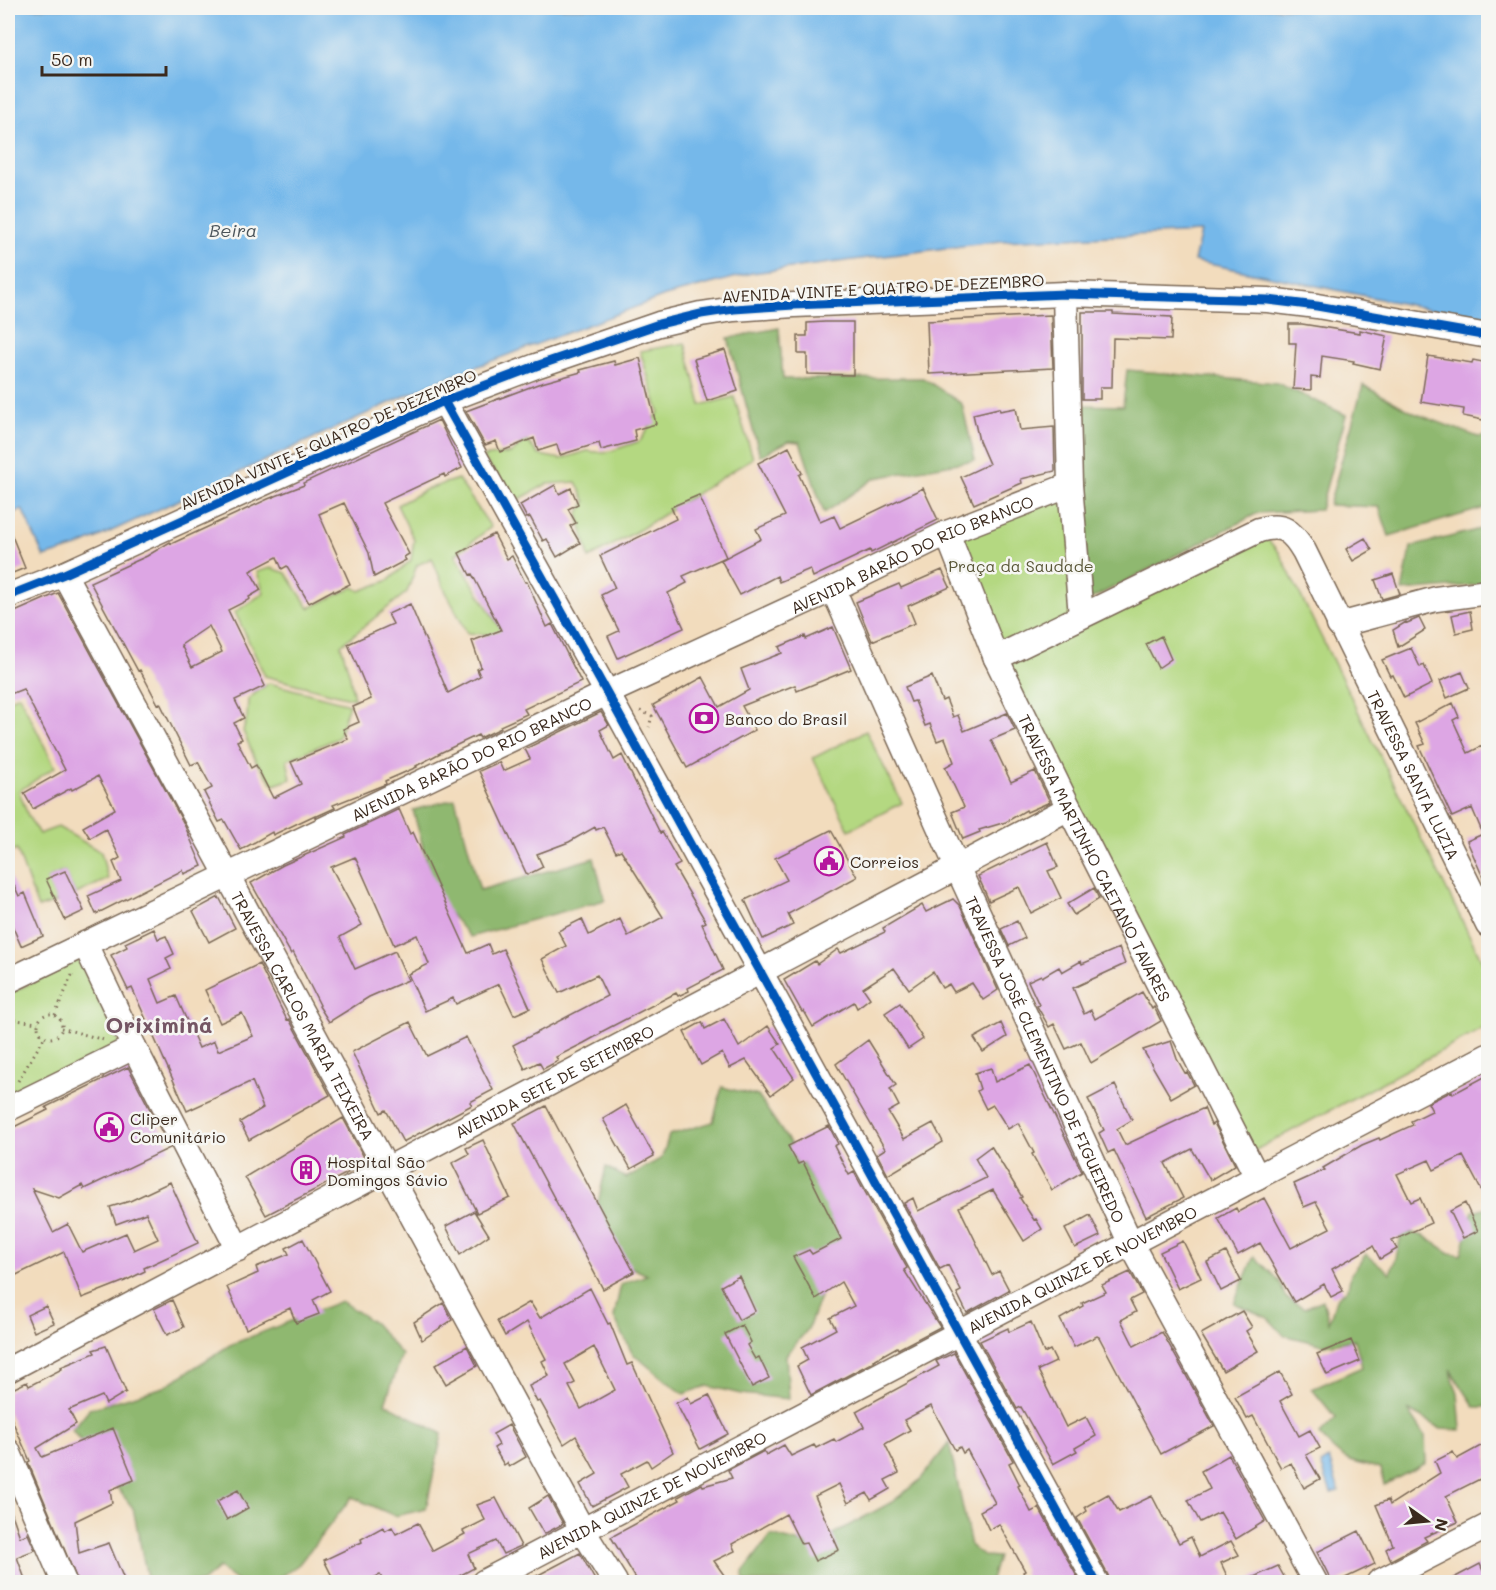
<svg xmlns="http://www.w3.org/2000/svg" width="1496" height="1590" font-family="Mali,sans-serif">
  <rect width="100%" height="100%" fill="#f6f6f2"/>
  <filter id="ink" filterUnits="userSpaceOnUse"><feTurbulence type="fractalNoise" baseFrequency=".0167" numOctaves="2"/><feDisplacementMap in="SourceGraphic" scale="12" xChannelSelector="R" yChannelSelector="G"/><feConvolveMatrix kernelMatrix="1 2 1 2 8 2 1 2 1" color-interpolation-filters="sRGB"/></filter>
  <filter id="wash" filterUnits="userSpaceOnUse"><feTurbulence type="fractalNoise" baseFrequency=".008" numOctaves="4" result="noise"/><feDisplacementMap in="SourceGraphic" scale="24" xChannelSelector="R" yChannelSelector="G"/><feGaussianBlur stdDeviation="1.35" result="paint"/><feColorMatrix in="noise" values="0 0 0 0 0 0 0 0 0 0 0 0 0 0 0 0 0 1.4 0 .05"/><feComposite in="paint" operator="in"/></filter>
  <g filter="url(#wash)">
    <rect width="100%" height="100%" fill="#f2dcbd"/>
    <path fill="#b4d881" stroke="#788150" stroke-width="1.5" d="M685,343L701,405L734,397L753,458L639,530L589,558L578,514L586,502L576,482L547,484L518,500L482,457L512,453L526,440L539,455L561,459L587,451L605,453L640,441L659,412L640,351Z
      M458,479L491,527L455,555L505,636L467,633L444,588L432,558L417,565L407,592L341,645L350,676L354,699L265,676L235,612L264,593L257,572L271,568L286,573L309,608L354,587L360,591L389,580L411,560L414,540L397,505L427,489Z
      M1067,489L1077,613L998,652L953,535Z
      M1266,538L1279,552L1488,973V1026L1252,1152L1006,665Z
      M269,683L349,704L338,738L287,760L291,779L274,785L256,761L243,731L247,718L248,699Z
      M19,695L55,767L19,791L28,816L39,834L58,827L101,852L108,879L76,894L64,871L47,879L57,902L38,908L17,850L8,853V700Z
      M866,731L902,803L849,830L813,758Z
      M79,960L120,1044L8,1099V994Z"/>
    <path fill="#8fb86f" stroke="#657146" stroke-width="1.5" d="M779,328L783,379L923,378L962,404L975,460L875,478L824,513L800,442L789,441L760,456L728,338Z
      M1127,370L1277,383L1346,415L1320,510L1258,513L1089,600L1076,405L1123,406Z
      M1363,385L1414,413L1478,437L1488,436V507L1389,536L1379,507L1329,505Z
      M1488,527V584L1402,591L1411,547Z
      M455,799L480,890L594,858L605,900L470,937L437,899L413,810Z
      M722,1087L758,1096L804,1164L842,1237L808,1329L786,1355L789,1399L741,1394L707,1386L684,1394L665,1380L632,1353L614,1317L621,1284L647,1275L588,1247L606,1167L626,1178L662,1158L669,1135L713,1122Z
      M1488,1207V1407H1475L1450,1369L1458,1394L1461,1430L1441,1429L1408,1410L1425,1436L1426,1463L1384,1485L1381,1468C1345,1462 1344,1461 1319,1435L1336,1418L1312,1389L1362,1367L1355,1340L1324,1345L1284,1335L1268,1318L1234,1303L1254,1256L1280,1282L1285,1297L1304,1308L1323,1300L1329,1322L1336,1299L1348,1288L1351,1274L1366,1254L1390,1273L1396,1258L1402,1231L1424,1236L1450,1253L1461,1255L1473,1211Z
      M341,1301L374,1323L402,1355L385,1403L442,1434L426,1509L395,1516L352,1497L299,1564L274,1582H238L219,1568L202,1582H148L133,1508L72,1430L89,1409L164,1387L230,1345Z
      M949,1443L971,1546L983,1556L998,1557L990,1582H744L743,1572L771,1535L811,1546L892,1502L920,1480Z"/>
    <path fill="#75b8ea" stroke="#587184" stroke-width="1.5" d="M8,8H1488V321L1194,261L1201,232L1001,241L752,273L665,296L433,383L77,547L44,557L22,509L8,515Z
      M1329,1459L1339,1491L1331,1493L1321,1464Z"/>
    <g id="blocks">
      <path fill="#dda6e4" fill-rule="evenodd" d="M1082,312H1113V314L1172,317L1171,340L1113,338L1112,387H1100V399H1082Z
        M1051,315L1053,368L929,374L927,321Z
        M825,322H853V375L807,374V354H798V336H807V323Z
        M1289,324H1302L1360,333V330L1387,336L1380,369L1353,363L1354,361L1322,356L1320,378L1311,377V390L1293,389L1296,343H1289Z
        M725,350L738,391L707,401L694,359Z
        M1428,356L1472,363L1473,360L1488,363V421L1463,416L1464,409L1421,402Z
        M640,358L656,424L634,430L636,441L601,450L599,443L560,455L557,445L538,451L534,438L500,452L496,441L485,445L466,411L538,384L581,372L580,370L614,361L615,365Z
        M999,408L1000,411L1016,408L1020,430L1054,427L1055,471L1021,479L1022,483L974,504L961,477L989,464L979,441L973,414Z
        M439,420L462,468L445,477L444,474L382,503L409,554L404,557L406,560L374,577L369,553L344,503L319,514L350,584L334,592L333,590L309,603L287,566L282,569L277,557L250,571L261,590L249,597L250,599L228,610L265,686L235,700L244,718L234,723L242,739L237,741L251,768L256,765L273,798L301,784L291,762L348,739L343,729L359,722L353,707L371,699L348,644L393,624L388,614L410,604L448,693L480,676L477,669L481,667L472,641L501,630L472,574L470,575L459,553L494,534L507,559L512,556L525,582H527L547,627L552,624L581,682L524,709L527,714L500,726L501,728L480,738L478,735L442,752L416,766L417,767L385,781L386,784L333,805L335,808L315,817V815L273,835L272,832L241,850L224,820L219,822L204,792L212,788L198,762L191,765L160,703L158,704L140,670L138,671L90,582L147,556L170,542L171,544L268,499L304,485L303,483ZM209,626L222,652L192,667L181,645Z
        M789,447L802,473L799,475L820,522L834,516L840,528L923,488L938,520L871,553L870,550L813,577L810,569L779,582L777,576L740,595L721,560L761,539L756,529L785,516L758,463Z
        M555,485L559,494L571,488L578,504L568,509L576,523L570,526L580,543L557,557L547,539L543,541L530,517L527,518L520,505Z
        M699,495L726,557L683,576L687,583L668,593L684,628L618,658L608,636L619,631L601,595L615,588L600,556L676,519L671,507Z
        M8,526L25,568L8,575Z
        M1365,538L1372,550L1353,561L1346,549Z
        M942,570L950,587L908,606L915,623L872,641L856,602L899,584L901,588Z
        M1393,574L1400,594L1382,599L1375,580Z
        M58,593L184,824L202,866L184,874L183,870L96,914L88,896L121,881L113,862L120,858L106,829L90,838L83,827L115,809L98,776L72,790L71,788L33,809L24,793L65,770L23,689L8,695V615Z
        M1470,611L1473,629L1456,633L1452,615Z
        M1419,618L1425,630L1398,647L1393,630L1406,622L1407,623Z
        M833,627L851,669L797,691L795,685L742,706L755,730L687,768L653,705L703,677L719,707L749,690L741,669L782,653L779,647L805,636L806,639Z
        M1161,636L1171,659L1158,668L1146,644Z
        M1411,648L1420,667L1424,665L1432,684L1404,698L1393,675L1390,676L1382,660Z
        M1462,672L1469,688L1447,698L1440,681Z
        M932,676L942,701L946,699L953,717L958,715L964,731L1007,713L1015,730L991,740L1011,782L1035,771L1050,802L1027,812L1026,810L1006,822L979,830L980,832L963,839L952,812L964,807L945,767L954,762L945,738L937,741L930,724L925,726L915,701L911,702L905,687Z
        M1453,703L1459,717L1453,720L1468,753L1482,746L1488,758V889L1467,841L1483,834L1472,808L1452,817L1419,746L1425,744L1415,723Z
        M601,712L609,725L600,730L614,760L622,755L660,833L662,832L680,864L674,867L706,922L702,924L723,970L688,988L689,991L678,996L676,993L601,1032L602,1033L584,1043L556,1057L558,1061L543,1069L539,1062L525,1069L513,1045L607,996L597,975L559,993L542,959L566,946L558,931L582,919L589,935L620,919L628,936L663,917L621,850L616,852L603,827L596,830L595,827L569,842L537,854L543,867L527,875L479,771L499,762L503,771L530,759L525,749Z
        M399,809L410,834L413,832L468,953L488,944L492,954L503,949L530,1008L514,1015L499,984L456,1004L453,998L425,1011L408,974L429,964L417,935L394,945L355,857L331,867L362,925L340,937L355,969L395,951L408,980L369,997L329,1022L319,1006L320,1005L293,952L291,954L251,883L283,865L346,837L345,835Z
        M831,830L857,877L788,914L793,925L763,939L745,900L787,880L775,858Z
        M1047,842L1058,867L1048,871L1061,898L1031,913L1019,887L989,901L978,876Z
        M65,871L84,911L65,920L46,879Z
        M8,872L19,896L25,893L43,936L21,946L12,925L8,927Z
        M1094,888L1099,899L1074,915L1067,904Z
        M219,897L235,928L209,942L193,911Z
        M953,899L960,906L998,990L983,1000L972,983L954,992L949,984L942,988L933,972L909,989L894,968L863,988L870,998L857,1008L854,1002L813,1027L804,1011L802,1012L784,980L815,961L817,964L838,949L841,953L885,932L883,928L922,905L926,912Z
        M1017,921L1025,938L1009,946L1001,929Z
        M154,929L158,939L166,936L174,954L166,958L171,969L150,979L160,1003L176,996L199,1048L214,1041L218,1051L253,1036L242,1013L220,1023L205,990L259,964L287,1020L289,1019L330,1095L249,1140L240,1122L263,1108L252,1081L187,1111L132,988L128,990L111,955L127,947L125,943Z
        M1119,948L1125,964L1073,988L1084,1014L1091,1010L1095,1019L1142,992L1152,1009L1154,1007L1161,1021L1091,1063L1081,1042L1066,1049L1054,1024L1049,1027L1037,1006L1039,1005L1028,981L1041,975L1042,977L1059,967L1062,972L1081,961L1082,964Z
        M900,1003L923,1039L908,1049L885,1013Z
        M724,1019L739,1047L768,1026L780,1044L774,1048L794,1078L771,1095L746,1060L730,1068L722,1053L701,1065L684,1032L702,1022L705,1029Z
        M410,1022L427,1056L466,1037L493,1090L470,1102L472,1105L403,1142L386,1110L381,1113L352,1052Z
        M1001,1023L1007,1037L983,1052L974,1038Z
        M868,1040L896,1085L890,1089L899,1106L888,1112L904,1139L933,1123L943,1142L888,1175L877,1154L885,1149L836,1064Z
        M1171,1041L1177,1059L1185,1073L1187,1072L1194,1085L1171,1098L1143,1050Z
        M1030,1065L1082,1172L1052,1190L1032,1154L1034,1153L1018,1123L1008,1129L993,1105L986,1109L977,1091L980,1089L975,1073L991,1068L995,1082Z
        M128,1067L170,1148L84,1189L82,1185L59,1198L32,1189L53,1232L68,1224L82,1252L126,1233L134,1250L158,1239L146,1213L116,1224L110,1207L130,1201L170,1182L198,1243L144,1268L145,1271L125,1281L82,1298L64,1252L8,1279V1130L48,1110L46,1107Z
        M1488,1075V1203L1463,1156L1434,1170L1429,1160L1397,1174L1411,1202L1420,1198L1431,1223L1392,1241L1397,1249L1380,1259L1373,1246L1332,1269L1343,1291L1331,1297L1324,1284L1294,1302L1260,1243L1238,1255L1218,1218L1236,1208L1238,1212L1264,1198L1291,1248L1330,1228L1316,1202L1304,1207L1294,1184L1325,1170L1323,1168L1362,1145L1379,1138L1380,1140L1413,1125L1411,1121L1432,1111L1428,1103L1452,1091L1453,1094Z
        M1115,1085L1132,1120L1117,1129L1125,1145L1204,1108L1211,1125L1214,1123L1235,1165L1210,1180L1192,1149L1165,1163L1183,1198L1146,1217L1114,1150L1108,1153L1099,1133L1104,1130L1088,1099Z
        M626,1105L654,1156L631,1169L603,1119Z
        M546,1106L634,1272L603,1289L514,1123Z
        M343,1118L367,1163L266,1215L245,1177Z
        M829,1126L838,1144L834,1146L849,1175L854,1172L907,1268L904,1270L940,1327L898,1349L897,1347L874,1360L875,1361L811,1395L797,1366L808,1360L802,1347L836,1329L830,1318L854,1306L841,1282L816,1299L793,1257L809,1250L812,1254L841,1239L803,1162L798,1164L788,1146Z
        M483,1140L510,1198L477,1213L452,1163L469,1154L466,1148Z
        M991,1146L1022,1197L1020,1198L1034,1220L1036,1219L1042,1229L1024,1241L993,1190L959,1207L992,1275L999,1271L1009,1290L967,1313L957,1293L961,1291L948,1265L940,1269L904,1203L913,1198L918,1211L986,1178L975,1158Z
        M1465,1203L1478,1231L1463,1238L1450,1211Z
        M474,1211L489,1235L460,1255L446,1226Z
        M1090,1215L1100,1236L1075,1248L1065,1229Z
        M303,1239L330,1291L313,1300L319,1314L296,1323L290,1308L246,1329L227,1287L258,1273L256,1267L289,1254L286,1248Z
        M1183,1241L1201,1278L1178,1289L1160,1252Z
        M1226,1252L1241,1281L1221,1291L1207,1262Z
        M1130,1272L1142,1294L1130,1300L1136,1312L1121,1320L1134,1346L1162,1332L1214,1426L1161,1454L1099,1337L1097,1336L1074,1347L1060,1319L1083,1306L1082,1303L1106,1292L1102,1285Z
        M739,1276L755,1311L739,1320L721,1286Z
        M590,1288L608,1324L610,1323L627,1365L632,1363L673,1452L651,1467L647,1460L621,1474L628,1487L592,1506L580,1484L597,1474L576,1436L564,1444L540,1401L537,1402L529,1386L549,1376L542,1361L546,1359L527,1322L505,1336L497,1321L530,1302L540,1318ZM594,1347L615,1390L581,1409L569,1386L575,1383L565,1364Z
        M172,1300L184,1327L167,1335L154,1309Z
        M443,1303L452,1320L422,1340L414,1322Z
        M46,1306L54,1323L34,1332L27,1315Z
        M1242,1311L1252,1327L1246,1331L1258,1351L1223,1371L1201,1334Z
        M1031,1322L1044,1353L1050,1350L1056,1362L1038,1370L1066,1427L1086,1417L1096,1436L1075,1448L1077,1451L1053,1464L1021,1407L1017,1409L980,1341L1008,1328L1009,1332Z
        M742,1325L751,1342L747,1345L755,1359L759,1357L769,1378L752,1387L725,1334Z
        M1351,1340L1360,1361L1327,1375L1317,1354Z
        M106,1346L126,1392L106,1404L102,1396L69,1410L76,1424L37,1448L42,1457L113,1428L134,1480L110,1490L112,1503L75,1521L79,1553L109,1543L125,1582H78L28,1462L30,1461L8,1411V1391L27,1382L29,1386L62,1369L61,1367L95,1353L93,1350Z
        M467,1346L477,1366L446,1384L435,1365Z
        M954,1353L1013,1461L1009,1463L1020,1485L1018,1486L1031,1512L1039,1508L1080,1582H1028L1023,1572L1025,1571L999,1524L989,1530L980,1511L995,1503L967,1450L963,1453L960,1447L955,1450L931,1406L904,1420L910,1430L885,1444L899,1473L885,1480L890,1489L871,1500L867,1493L848,1503L839,1484L815,1496L839,1550L815,1561L806,1543L801,1544L786,1514L732,1544L735,1551L714,1561L729,1582H638L611,1537L680,1500L678,1497L702,1484L703,1486L732,1478L728,1470L764,1451L766,1455L784,1445L791,1456L814,1445L816,1448L834,1439L836,1442L864,1427L856,1411L939,1366L936,1361Z
        M1280,1372L1292,1394L1280,1401L1299,1436L1310,1430L1320,1448L1306,1455L1320,1479L1304,1488L1291,1463L1281,1468L1253,1416L1247,1419L1235,1397Z
        M709,1395L728,1434L700,1449L676,1403L688,1397L691,1404Z
        M509,1425L526,1457L509,1467L507,1463L504,1465L494,1448L499,1445L493,1434Z
        M1488,1442V1475L1446,1496L1458,1522L1424,1537L1427,1541L1391,1560L1386,1549L1393,1545L1376,1505L1388,1500L1390,1505L1440,1473L1435,1461L1453,1452L1457,1459Z
        M1229,1455L1265,1521L1236,1539L1220,1512L1200,1522L1188,1500L1210,1489L1201,1471Z
        M238,1490L248,1508L227,1520L217,1501Z
        M1108,1494L1119,1512L1152,1496L1165,1521L1166,1520L1179,1543L1191,1537L1200,1557L1231,1541L1239,1555L1221,1563L1227,1576L1212,1582H1110L1108,1575L1077,1518L1087,1511L1085,1507Z
        M548,1496L563,1524L544,1534L529,1508Z
        M496,1498L521,1546L503,1554L496,1541L468,1554L474,1568L448,1582H384L380,1575L364,1582H335L324,1560L362,1542L361,1539L383,1527L385,1531L392,1527L396,1534L418,1523L433,1551L465,1534L463,1531L485,1520L477,1505Z
        M8,1508H10L20,1537L28,1534L35,1550L17,1557L26,1582H8Z
        M1359,1531L1375,1564L1337,1582H1332L1317,1552Z
        M580,1553L596,1582H525Z
        M1480,1564L1488,1582H1446Z
        M1278,1566L1287,1582H1243Z"/>
    </g>
  </g>
  <g filter="url(#ink)">
    <use href="#blocks" fill-opacity="0" stroke="#7b6856" stroke-width="1.5"/>
    <g fill="none" stroke-linecap="round" stroke-linejoin="round">
      <g stroke="#7b6856" stroke-width="27">
        <g id="minor">
          <path d="M1065,294L1070,485L1081,616"/>
          <path d="M444,401L607,693L1096,1582"/>
          <path id="s1" d="M947,533L996,658L1069,808L1257,1177"/>
          <path id="s2" d="M64,574L583,1531L615,1582"/>
          <path id="s3" d="M833,589L958,869L1130,1242L1315,1582"/>
          <path d="M8,596L64,574L444,401L536,366L659,324L701,314L734,309L794,305L1065,294L1235,299L1268,300L1317,306L1488,336"/>
          <path d="M1339,625L1436,599L1488,592"/>
          <path id="s4" d="M996,658L1259,530C1283,523 1292,531 1304,551L1488,925"/>
          <path d="M85,944L134,1047L238,1249"/>
          <path id="s5" d="M8,981L607,693L833,589L947,533L1070,485"/>
          <path d="M8,1109L134,1047"/>
          <path id="s6" d="M8,1370L1069,808"/>
          <path d="M8,1451L64,1582"/>
          <path id="s7" d="M484,1582L1488,1056"/>
          <path d="M1379,1582L1488,1526"/>
        </g>
      </g>
      <path stroke="#7b6856" stroke-width="3" stroke-dasharray="1.5 4.5" stroke-linecap="butt" d="M1482,199L1486,216
        M640,711L652,716L649,727
        M38 1026a12 12 0 1 1 24 0a12 12 0 1 1-24 0Z
        M55,1015L73,973
        M8,1019L38,1023
        M61,1028L104,1040
        M18,1081L44,1038"/>
      <use href="#minor" stroke="#fff" stroke-width="24"/>
      <g stroke="#f6f6f2" stroke-width="13">
        <path id="cycleway" d="M444,401L607,693L1096,1582
          M8,596L64,574L444,401L536,366L659,324L701,314L734,309L794,305L1065,294L1235,299L1268,300L1317,306L1488,336"/>
      </g>
      <use href="#cycleway" stroke="#0057b8" stroke-width="9"/>
    </g>
  </g>
  <defs>
    <g id="bank-ring" transform="scale(1.5)"><circle r="9.5" fill="#f6f6f2" stroke="#b5179e" stroke-width="1.5"/><path d="M-6-4H6V4H-6ZM0-2.3a2.3 2.3 0 1 0 0 4.6a2.3 2.3 0 1 0 0-4.6Z" fill="#b5179e"/></g>
    <g id="civic-ring" transform="scale(1.5)"><circle r="9.5" fill="#f6f6f2" stroke="#b5179e" stroke-width="1.5"/><path d="M-.6-6.5H3V-4.5H.6V-3L4-1V1h2V6H-6V1h2V-1L-.6-3ZM-1.2 2.5V6h2.4V2.5Z" fill="#b5179e"/></g>
    <g id="building-ring" transform="scale(1.5)"><circle r="9.5" fill="#f6f6f2" stroke="#b5179e" stroke-width="1.5"/><path d="M-4-6H4V6H1V3H-1V6H-4ZM-2.5-4.3h1.7v1.8h-1.7ZM.8-4.3h1.7v1.8H.8ZM-2.5-1h1.7V.8h-1.7ZM.8-1h1.7V.8H.8Z" fill="#b5179e"/></g>
  </defs>
  <g fill-rule="evenodd">
    <use href="#bank-ring" x="704" y="718"/>
    <use href="#civic-ring" x="829" y="861"/>
    <use href="#civic-ring" x="109" y="1127"/>
    <use href="#building-ring" x="306" y="1170"/>
  </g>
  <g text-anchor="middle" dominant-baseline="central" stroke-width="5" stroke-linejoin="round" paint-order="stroke">
    <g font-size="16" fill="#3b2a1e" stroke="#f6f6f2">
      <text transform="translate(883 288) rotate(-3)">AVENIDA VINTE E QUATRO DE DEZEMBRO</text>
      <text transform="translate(328 439) rotate(-24)">AVENIDA VINTE E QUATRO DE DEZEMBRO</text>
      <text stroke="none"><textPath href="#s5" startOffset="1000">AVENIDA BARÃO DO RIO BRANCO</textPath></text>
      <text stroke="none"><textPath href="#s5" startOffset="514">AVENIDA BARÃO DO RIO BRANCO</textPath></text>
      <text stroke="none"><textPath href="#s4" startOffset="597">TRAVESSA SANTA LUZIA</textPath></text>
      <text stroke="none"><textPath href="#s1" startOffset="357">TRAVESSA MARTINHO CAETANO TAVARES</textPath></text>
      <text stroke="none"><textPath href="#s2" startOffset="502">TRAVESSA CARLOS MARIA TEIXEIRA</textPath></text>
      <text stroke="none"><textPath href="#s3" startOffset="516">TRAVESSA JOSÉ CLEMENTINO DE FIGUEIREDO</textPath></text>
      <text stroke="none"><textPath href="#s6" startOffset="618">AVENIDA SETE DE SETEMBRO</textPath></text>
      <text stroke="none"><textPath href="#s7" startOffset="675">AVENIDA QUINZE DE NOVEMBRO</textPath></text>
      <text stroke="none"><textPath href="#s7" startOffset="189">AVENIDA QUINZE DE NOVEMBRO</textPath></text>
    </g>
    <g font-size="16" fill="#595637" stroke="#f6f6f2">
      <text x="1021" y="565">Praça da Saudade</text>
    </g>
    <g font-size="16" fill="#3b2a1e" stroke="#f6f6f2" text-anchor="start">
      <text x="725" y="718">Banco do Brasil</text>
      <text x="850" y="861">Correios</text>
      <text x="130" y="1118">Cliper<tspan x="130" dy="18">Comunitário</tspan></text>
      <text x="327" y="1161">Hospital São<tspan x="327" dy="18">Domingos Sávio</tspan></text>
    </g>
    <g font-size="18" font-style="italic" fill="#4c555b" stroke="#f6f6f2">
      <text x="233" y="230">Beira</text>
    </g>
    <g font-size="22" font-weight="bold" fill="#745563" stroke="#f6f6f2">
      <text x="159" y="1024">Oriximiná</text>
    </g>
  </g>
  <rect width="1496" height="1590" fill="none" stroke="#f6f6f2" stroke-width="30"/>
  <g transform="translate(1427 1521) rotate(105)" stroke="#f6f6f2" stroke-width="4.5" paint-order="stroke">
  <path d="M0-4.5L10 22L0 15L-10 22Z" fill="#3b2a1e"/>
  <text y="-9" font-size="16" font-weight="bold" text-anchor="middle" fill="#3b2a1e">N</text>
  </g>
  <path d="M42 66v9h124v-9" fill="none" stroke="#3b2a1e" stroke-width="3"/>
  <text x="51" y="66" font-size="18" fill="#3b2a1e" stroke="#f6f6f2" stroke-width="4.5" paint-order="stroke">50 m</text>
</svg>
